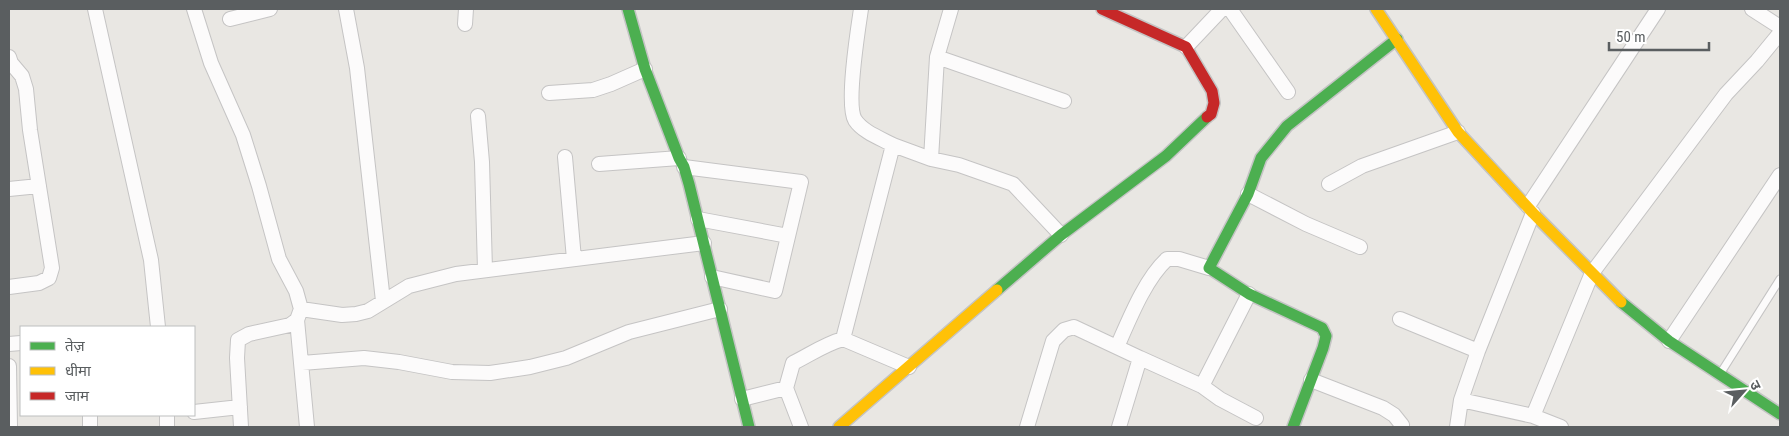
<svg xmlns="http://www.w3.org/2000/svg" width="1789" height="436" font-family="'Roboto Condensed','Noto Sans Devanagari',sans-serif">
  <rect width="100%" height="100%" fill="#e9e7e3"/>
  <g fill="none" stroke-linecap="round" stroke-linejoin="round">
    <g stroke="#c5c4c4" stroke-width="9">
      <path id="lane" d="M1720,374L1780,279"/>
    </g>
    <g stroke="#c5c4c4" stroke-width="16">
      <path id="street" d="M95,9L151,260L158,327
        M194,9L211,63L243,135L259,186L279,259L296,291L301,309L297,320L290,325L249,334L238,340L237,358L241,427
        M346,9L357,68L383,301
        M861,9C858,29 846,105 855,120C863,132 880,138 893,145L843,339L909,367
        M1230,9L1288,92
        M1752,9L1780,27
        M230,19L270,9
        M465,24L466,9
        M1186,47L1222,9
        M9,57L11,63L22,76L26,89L30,130L52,268L49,278L39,283L9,287
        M937,57L1064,101
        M549,93L593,90L611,84L645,69
        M478,116L482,162L485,270
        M893,145L931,159L937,57L951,9
        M565,157L574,259
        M931,159L959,165L1013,184L1061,235
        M599,164L679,158
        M684,167L801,182L775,291L712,277
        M1329,184L1362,166L1458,132
        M9,189L39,186
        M1248,194L1306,224L1360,247
        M1528,206L1658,9
        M698,219L788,236
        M301,309L342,315L356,314L368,311L409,286L456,274L704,243
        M1400,319L1478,351
        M297,320L307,427
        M1669,341L1780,175
        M9,344L21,343
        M1117,347C1129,320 1145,279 1167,259H1179L1209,268
        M302,363L364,358L399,362L452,372L490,373L530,367L566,358L629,332L720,309
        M9,366L10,427
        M1311,380L1383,408L1394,415L1402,425L1401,427
        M1202,386L1220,399L1256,418
        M786,388L793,363C811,354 825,344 843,339
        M742,399L786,388L801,427
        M1461,400L1533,416
        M194,412L240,407
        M90,415V427
        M167,415V427
        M1027,427L1053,341L1064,330L1074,327L1140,358
        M1119,427L1140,358L1202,386L1249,294
        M1457,427L1461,400L1478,351L1533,213
        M1561,427L1533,416L1592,273L1726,94L1757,61L1780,33"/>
    </g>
    <g stroke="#c4c4c4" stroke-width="14">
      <path id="fast" d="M628,9L645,69L679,158L684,167L689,184L749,427
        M997,290L1061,235L1166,156L1207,117
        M1621,302L1669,341L1780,414
        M1293,427L1323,348L1326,336L1322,328L1249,294L1209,268L1248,194L1261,158L1287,126L1397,39"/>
    </g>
    <g stroke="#c4c4c4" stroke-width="14">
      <path id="slow" d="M1376,9L1458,132L1533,213L1621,302
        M839,427L997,290"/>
    </g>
    <g stroke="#c4c4c4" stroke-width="14">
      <path id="jam" d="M1102,9L1186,47L1212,91L1214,103L1211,114L1207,117"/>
    </g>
    <use href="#lane" stroke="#fcfbfb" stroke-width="7"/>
    <use href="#street" stroke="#fcfbfb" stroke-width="14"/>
    <use href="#fast" stroke="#4caf50" stroke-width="11"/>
    <use href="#slow" stroke="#ffc107" stroke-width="11"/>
    <use href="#jam" stroke="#c62828" stroke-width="11"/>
  </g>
  <rect width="1789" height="436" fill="none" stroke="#5a5e60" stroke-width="20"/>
  <rect x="20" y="326" width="175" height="90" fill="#ffffff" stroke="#bdbfbf"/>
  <rect x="30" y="342" width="25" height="8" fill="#4caf50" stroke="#bdbfbf"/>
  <text x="65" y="351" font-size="15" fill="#5a5e60">तेज़</text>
  <rect x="30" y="367" width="25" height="8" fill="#ffc107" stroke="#bdbfbf"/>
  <text x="65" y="376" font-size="15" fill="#5a5e60">धीमा</text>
  <rect x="30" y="392" width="25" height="8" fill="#c62828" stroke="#bdbfbf"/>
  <text x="65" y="401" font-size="15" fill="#5a5e60">जाम</text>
  <g transform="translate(1744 391) rotate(63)" stroke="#ffffff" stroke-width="4" paint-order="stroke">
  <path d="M0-4L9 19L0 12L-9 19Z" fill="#5a5e60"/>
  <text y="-8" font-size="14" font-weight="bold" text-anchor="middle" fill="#5a5e60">उ</text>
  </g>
  <path d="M1609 42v8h100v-8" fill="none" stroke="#5a5e60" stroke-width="2.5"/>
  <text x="1616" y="42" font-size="15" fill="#5a5e60" stroke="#ffffff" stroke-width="4" paint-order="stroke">50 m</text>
</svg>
